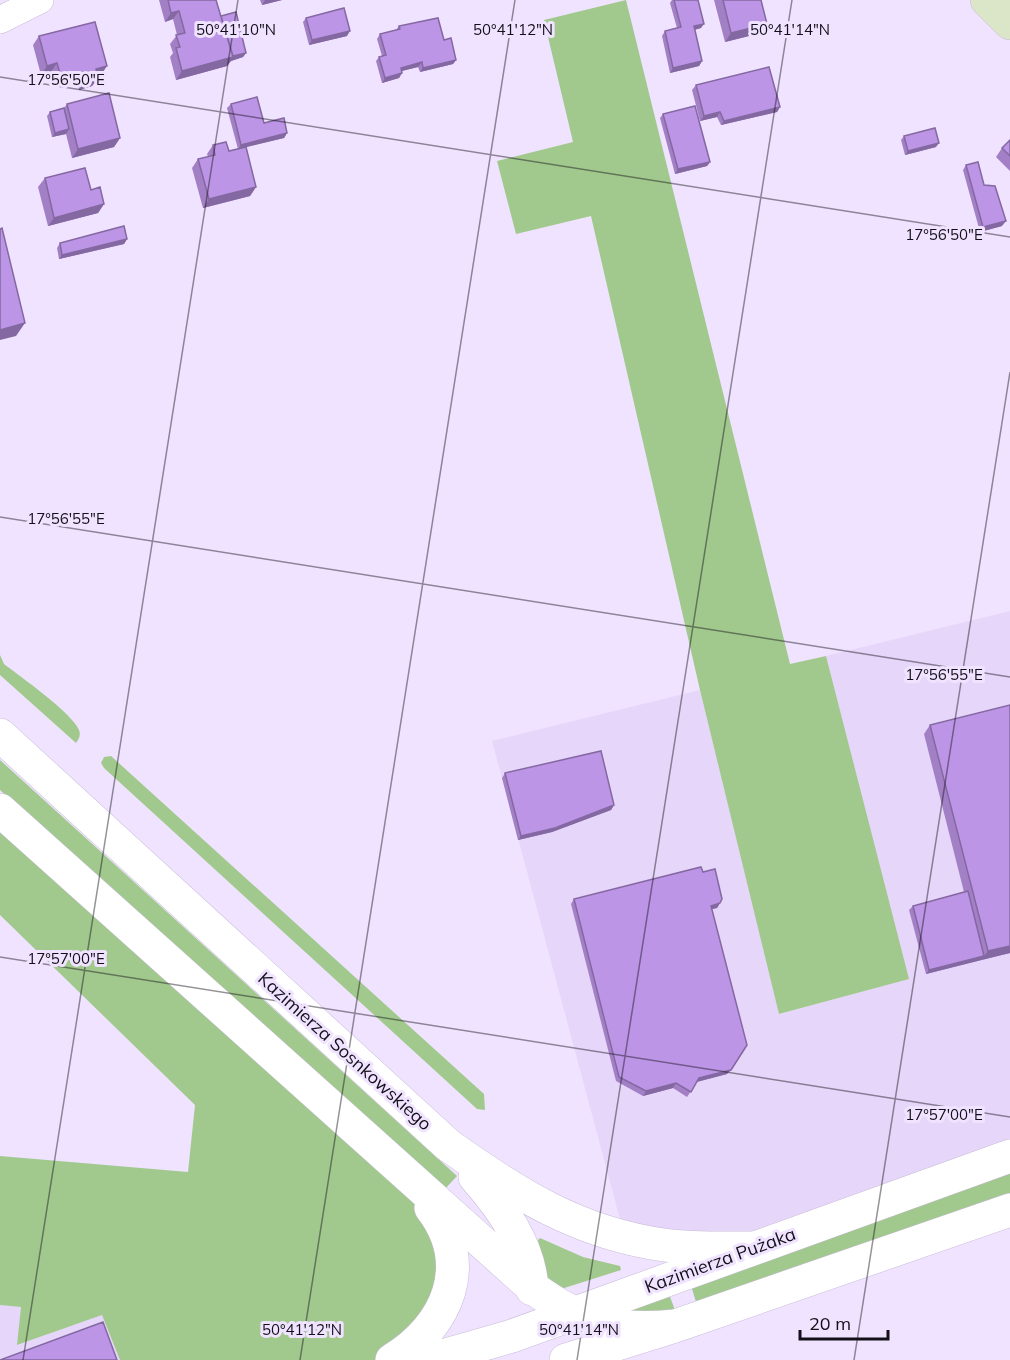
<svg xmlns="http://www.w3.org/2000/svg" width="1010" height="1360" font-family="Mulish,sans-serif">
  <rect width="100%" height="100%" fill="#f0e3ff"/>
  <path fill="#e6d6f9" d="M1010,611V1156L751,1248L625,1238L492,741L700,690L780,1014L908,979L826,656Z
    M0,1305L21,1307L18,1345L102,1315L120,1360H0Z"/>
  <path fill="#a1c98d" d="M626,0L790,664L826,656L909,979L779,1014L700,690L591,216L516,234L497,161L573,142L544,20Z
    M0,655L4,664C21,677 72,713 79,730C81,735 79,739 76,743L0,675Z
    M111,756L484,1094L485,1110L477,1109L104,768L101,763L104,757Z
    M0,760L457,1176L444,1190L0,790Z
    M0,810L408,1178L454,1258L392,1360H120L102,1315L17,1345L21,1307L0,1305V1156L188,1172L195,1105L0,915Z
    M1010,1173V1196L696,1302L690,1282Z
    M540,1238L583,1257L620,1266L621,1270L558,1290L545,1283L538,1240Z
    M667,1289L675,1310L654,1315L616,1309Z"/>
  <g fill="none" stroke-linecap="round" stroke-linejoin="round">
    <g stroke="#c8bcd7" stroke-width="28">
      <path id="minor" d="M0,20L40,0"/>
    </g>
    <g stroke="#c8bcd7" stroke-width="34">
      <path id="tertiary" d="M0,735L448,1145C517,1194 578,1233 664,1245C692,1249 722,1248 751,1248
        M0,810L532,1287C580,1323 616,1332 675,1326
        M475,1177C502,1208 530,1246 532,1289
        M392,1360C448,1326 474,1264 431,1208
        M428,1360L512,1336L1010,1156
        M566,1360L675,1326L1010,1210"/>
    </g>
    <g stroke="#c8bcd7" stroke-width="34">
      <path id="secondary" d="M987,0L1010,23"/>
    </g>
    <use href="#minor" stroke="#fff" stroke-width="27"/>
    <use href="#tertiary" stroke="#fff" stroke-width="33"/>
    <use href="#secondary" stroke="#dbe6c9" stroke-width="33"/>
  </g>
  <path fill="#a380c6" d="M159,0H216L221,16L246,53L243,57L231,61L227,66L176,80L170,57L173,53L170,44L177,35L173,19L165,22Z
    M260,0H282L262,5Z
    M672,0H698L701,28L694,30L702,61L699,66L670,73L662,36L665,31L677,28L670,3Z
    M714,0H761V33L725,42Z
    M306,18L347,36L309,45L303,22Z
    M399,26L444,40L456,60L453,64L420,72L418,67L401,71L402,73L399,78L382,83L376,61L379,57L382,56L377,39L380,34L396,30Z
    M39,36L101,75H98V78L92,86L79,90L77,81L55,86L51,72L41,75L33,45Z
    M696,85L780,107L777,112L721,125L717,117L700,121L692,90Z
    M67,104L120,138L114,147L72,158L66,134L52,137L47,116L50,112L64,108Z
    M231,104L264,123L287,133L284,138L246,147L256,187L250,196L203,208L192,168L198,159L208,157L207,154L213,145L229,151L238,149L227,108Z
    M663,114L710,162L707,166L675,174L660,118Z
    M904,136L936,147L905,155L901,140Z
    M1010,140V171L996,157L1002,148Z
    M966,165L984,185L1002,226L980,232L963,170Z
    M45,178L91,190L104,204L98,213L48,226L38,187Z
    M127,239L124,244L59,259L57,248L60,243Z
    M930,725L1010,953L926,974L909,910L913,906L964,892L924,734Z
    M505,773L614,805L611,810L552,832L518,840L502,778Z
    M703,872L720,903L717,908L712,909L727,1074L697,1082L687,1097L673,1088L643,1096L616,1081L571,904L574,899Z"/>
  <path fill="#8468a1" d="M265,0H282L262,5Z
    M179,11L173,19L165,22L171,13Z
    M704,24L701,28L690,31L694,26Z
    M767,24L761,33L725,42L731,33Z
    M350,31L347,36L309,45L312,40Z
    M246,53L243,57L231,61L227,66L176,80L182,71Z
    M456,60L453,64L420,72L423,68Z
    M702,61L699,66L670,73L673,68Z
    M422,62L418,67L398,72L401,68Z
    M57,63L51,72L41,75L47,66Z
    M107,66L101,75L90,77L96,69Z
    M83,72L77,81L55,86L61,77Z
    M402,73L399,78L382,83L385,78Z
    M98,78L92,86L79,90L85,81Z
    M780,107L777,112L721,125L724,121Z
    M720,112L717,117L700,121L704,116Z
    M69,129L66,134L52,137L55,133Z
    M287,133L284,138L238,149L241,145Z
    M120,138L114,147L72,158L78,149Z
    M939,143L936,147L905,155L908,151Z
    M710,162L707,166L675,174L678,169Z
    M256,187L250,196L203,208L209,199Z
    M104,204L98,213L48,226L54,218Z
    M1006,221L1002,226L980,232L983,227Z
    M127,239L124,244L59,259L62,255Z
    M25,323L16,336L0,340V330Z
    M614,805L611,810L552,832L518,840L521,836Z
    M720,903L717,908L708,910L711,906Z
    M1010,946V953L981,960L988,951Z
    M984,956L981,960L926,974L929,970Z
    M731,1070L727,1074L696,1082L699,1078Z
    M676,1083L673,1088L643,1096L646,1091Z"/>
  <path fill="#bd95e6" stroke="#8468a1" stroke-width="1.5" d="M168,0H216L233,57L182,71L176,48L180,47L176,35L185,33L179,11L171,13Z
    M674,0H698L704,24L694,26L702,61L673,68L665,31L681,27Z
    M723,0H761L767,24L731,33Z
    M344,8L350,31L312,40L306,18Z
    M236,12L246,53L233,56L221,16Z
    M438,18L444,40L451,38L456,60L423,68L422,62L401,68L402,73L385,78L379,57L386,55L380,34L400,29L399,26Z
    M95,22L107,66L96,69L98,78L85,81L83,72L61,77L57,63L47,66L39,36Z
    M769,67L780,107L724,121L720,112L704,116L696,85Z
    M109,93L120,138L78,149L67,104Z
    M257,97L264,123L284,118L287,133L241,145L231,104Z
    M695,106L710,162L678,169L663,114Z
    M64,108L69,129L55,133L50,112Z
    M935,128L939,143L908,151L904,136Z
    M1010,140V156L1002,148Z
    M226,142L229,151L246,147L256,187L209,199L198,159L215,155L213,145Z
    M978,162L984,185L995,186L1006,221L983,227L966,165Z
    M85,168L91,190L100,187L104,204L54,218L45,178Z
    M124,226L127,239L62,255L60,243Z
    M2,228L25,323L0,330V229Z
    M1010,705V946L988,951L930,725Z
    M601,751L614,805L555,828L521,836L505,773Z
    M701,867L703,872L715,869L722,899L720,903L711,906L747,1045L731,1070L699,1078L691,1092L676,1083L646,1091L619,1077L574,899Z
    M968,891L984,956L929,970L913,906Z
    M103,1322L117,1360H0Z"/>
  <path fill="none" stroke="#141019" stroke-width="1.5" stroke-opacity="0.45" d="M0,77L1010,237M0,517L1010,677M0,957L1010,1117M23,1360L238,0M300,1360L515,0M577,1360L792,0M854,1360L1010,372"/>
  <g text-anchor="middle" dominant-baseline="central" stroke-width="6" stroke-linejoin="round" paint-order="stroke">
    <g font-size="18" fill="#141019" stroke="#f0e3ff">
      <text transform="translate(345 1051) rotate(42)">Kazimierza Sosnkowskiego</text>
      <text transform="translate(720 1260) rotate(-20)">Kazimierza Pużaka</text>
    </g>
  </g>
  <g font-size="15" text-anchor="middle" fill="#141019" stroke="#f0e3ff" stroke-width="6" stroke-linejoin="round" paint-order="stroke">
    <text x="236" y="35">50°41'10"N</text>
    <text x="513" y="35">50°41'12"N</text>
    <text x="790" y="35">50°41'14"N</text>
    <text x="66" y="85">17°56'50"E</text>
    <text x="944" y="240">17°56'50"E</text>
    <text x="66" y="524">17°56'55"E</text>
    <text x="944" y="680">17°56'55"E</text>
    <text x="66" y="964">17°57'00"E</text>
    <text x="944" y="1120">17°57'00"E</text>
    <text x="302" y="1335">50°41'12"N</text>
    <text x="579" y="1335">50°41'14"N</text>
  </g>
  <path d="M800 1330v9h88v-9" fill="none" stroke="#141019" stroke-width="3"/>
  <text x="809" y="1330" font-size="18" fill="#141019" stroke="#f0e3ff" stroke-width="4.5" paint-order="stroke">20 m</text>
</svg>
